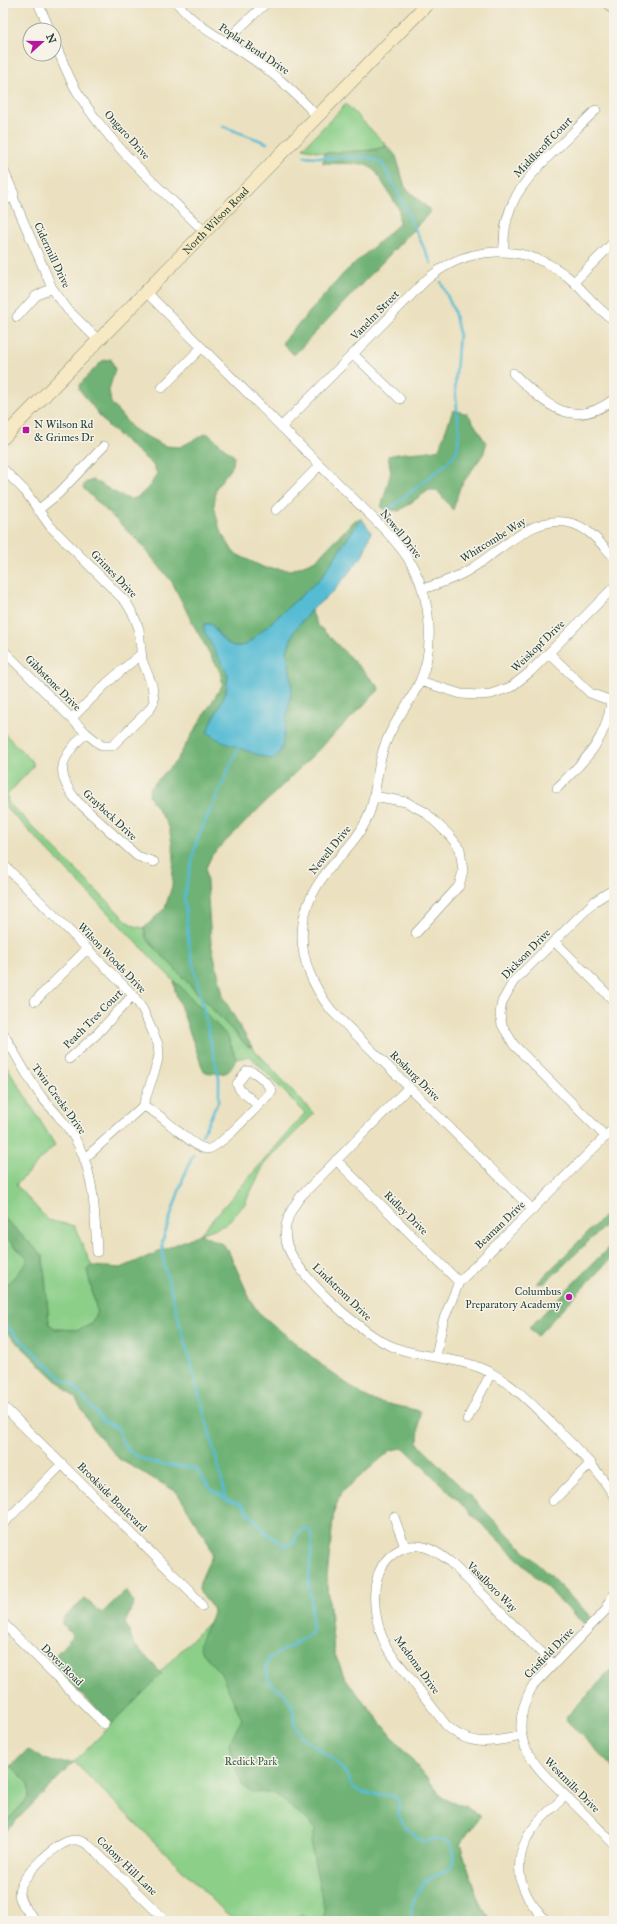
<svg xmlns="http://www.w3.org/2000/svg" width="617" height="1924" font-family="'IM FELL Great Primer',serif">
  <rect width="100%" height="100%" fill="#f7f3e8"/>
  <filter id="ink" filterUnits="userSpaceOnUse"><feTurbulence type="fractalNoise" baseFrequency=".025" numOctaves="2"/><feDisplacementMap in="SourceGraphic" scale="8" xChannelSelector="R" yChannelSelector="G"/><feConvolveMatrix kernelMatrix="1 2 1 2 8 2 1 2 1" color-interpolation-filters="sRGB"/></filter>
  <filter id="wash" filterUnits="userSpaceOnUse"><feTurbulence type="fractalNoise" baseFrequency=".012" numOctaves="4" result="noise"/><feDisplacementMap in="SourceGraphic" scale="16" xChannelSelector="R" yChannelSelector="G"/><feGaussianBlur stdDeviation="0.9" result="paint"/><feColorMatrix in="noise" values="0 0 0 0 0 0 0 0 0 0 0 0 0 0 0 0 0 1.4 0 .05"/><feComposite in="paint" operator="in"/></filter>
  <g filter="url(#wash)">
    <rect width="100%" height="100%" fill="#ebe1c0"/>
    <path fill="#8bcf88" stroke="#55865e" d="M346,104L387,146L373,150L324,153L303,148Z
      M3,732L33,762V767L7,795L8,802L129,923L137,927L144,928L146,938L247,1046L252,1047L314,1114L265,1163L244,1205L225,1225L200,1234L305,1113L250,1056L236,1059L228,1037L3,804Z
      M3,1060L55,1145L16,1185L48,1220L74,1226L92,1266L87,1270L97,1311L92,1324L79,1330L54,1329L49,1323L43,1256L3,1217Z
      M3,1235L27,1258V1263L3,1289Z
      M327,1578L334,1652L345,1679L443,1798L466,1807L480,1816L460,1844L478,1900L490,1921H234L74,1762L162,1674L160,1672L210,1621L211,1623Z
      M11,1766C16,1771 25,1778 29,1784C36,1797 11,1816 3,1825V1774Z"/>
    <path fill="#70b274" stroke="#487854" d="M387,146L396,156L405,187L431,211L294,355L282,343L344,273L399,224V209L376,172L366,164L323,163L324,153L373,150Z
      M111,359L115,369L109,390L111,403L134,430L165,446L180,447L207,433L234,456L233,465L216,488L214,506L220,530L234,553L265,568L291,570L316,560L355,520L362,519L353,530L321,578L246,645C226,650 223,638 211,624H204L228,675L226,692L207,732L292,685L287,651L294,631L311,610L317,624L378,686L379,690L212,855L206,868L211,943L224,999L252,1047L247,1046L146,938L144,928L165,908L172,886L174,855L169,827L149,796L150,788L176,761L223,684L220,672L193,624L172,582L140,543L83,488L85,483L93,480C101,484 121,497 129,499C140,501 154,481 157,473L153,465L107,425L79,389L80,384L102,361Z
      M453,410L468,414L486,443L484,453L460,487L453,510L437,490H429L399,511L381,508L391,472L388,456C406,451 420,454 439,449Z
      M174,982L179,985L228,1037L236,1059C229,1078 221,1074 204,1072L175,991Z
      M614,1206V1217L545,1283L536,1284Z
      M3,1217L43,1256L49,1323L54,1329L79,1330L92,1324L97,1311L87,1270L92,1266L121,1268L200,1234L222,1244L228,1250L251,1301L258,1312L329,1371L370,1400L420,1411L418,1442L420,1446L591,1617L584,1624L404,1448L391,1450L341,1493L334,1511L327,1578L334,1652L345,1679L443,1798L466,1807L480,1816L460,1844L478,1900L490,1921H316L322,1918L325,1913L311,1846L315,1830L311,1823L274,1793L252,1792L242,1785L231,1756L229,1743L242,1719L221,1674L201,1651L199,1644L213,1613C213,1603 200,1598 199,1588C199,1581 209,1563 212,1555L209,1544L177,1492L119,1459L93,1429L76,1399L3,1329V1289L27,1263V1258L3,1235Z
      M614,1242V1255L537,1336L529,1328Z
      M126,1590L134,1603L125,1623L134,1644L162,1674L112,1724L49,1662L73,1636L62,1624V1619L85,1599L102,1613Z
      M614,1667V1768L566,1720L567,1716Z
      M28,1749C45,1762 53,1763 74,1762L3,1834V1825L29,1797V1784L11,1766Z
      M301,1914L310,1921H287Z"/>
    <path fill="#56bcd4" stroke="#3a7c84" d="M362,519L371,532L363,555L333,592L311,610L294,631L287,651L292,685L282,747L277,757L270,759L222,742L207,732L226,692L228,675L204,631V624H211C222,638 226,650 246,645L321,578L353,530Z"/>
    <g fill="none" stroke-linecap="round" stroke-linejoin="round">
      <path stroke="#56bcd4" stroke-width="2.5" d="M222,126L267,143
        M304,156L331,158L367,157L382,163L399,195L431,263
        M377,519L447,463L457,451L459,431L455,386L459,333L454,311L441,282
        M202,1135L219,1100V1078L189,946L184,896L197,840L239,746
        M193,1155L184,1176L162,1242L164,1265L216,1457L226,1498
        M3,1323L61,1378L71,1383L104,1422L118,1428C120,1434 121,1441 125,1446C139,1465 173,1466 195,1468L210,1488L226,1499L241,1504L265,1532L285,1546L295,1542L297,1534L305,1528L311,1532C313,1549 309,1565 309,1581C310,1601 314,1613 311,1634L268,1659L266,1669L270,1684L284,1693L293,1708L294,1723L302,1738L333,1759L347,1775L353,1788L364,1793L394,1796L399,1801L398,1813L405,1827L417,1838L426,1842L434,1839L449,1842C454,1849 454,1852 454,1859C453,1874 435,1873 426,1881C416,1891 410,1908 411,1921"/>
    </g>
  </g>
  <g filter="url(#ink)">
    <g fill="none" stroke-linecap="round" stroke-linejoin="round">
      <g stroke="#858f7a" stroke-width="10">
        <path id="minor" d="M38,3L50,30
          M177,3C196,27 223,39 248,56C274,73 296,93 317,116
          M54,40C61,58 68,77 78,93C110,146 160,188 204,231
          M225,42L266,3
          M3,169L14,194L13,197L52,288L68,310L98,340
          M3,201L13,197
          M504,251C502,206 522,183 552,153C567,139 581,124 596,110
          M574,282L614,242
          M145,291L371,516C386,531 403,548 413,567C431,600 435,647 420,681C411,702 394,720 386,742C375,767 378,798 365,823C355,843 339,856 326,873C290,919 297,965 331,1010L533,1210
          M17,317L36,296L52,288
          M353,354L400,399
          M513,373C544,403 572,432 614,399
          M162,388L201,348
          M281,427L425,281C467,244 524,242 568,277C584,290 596,309 614,320
          M3,469L25,491L50,526L126,602L134,616L139,629L142,660L152,685L154,701L150,709L112,746H102L86,733L3,650
          M38,510L58,494L104,446
          M276,510L319,466
          M422,589C439,584 457,578 472,568C502,550 536,511 574,524C591,530 602,545 614,557
          M549,653L590,693L614,702
          M420,681L461,694L478,695L491,694L511,687L530,672L614,587
          M72,718L107,683L141,654
          M86,733C61,757 53,772 77,801L137,856L154,862
          M557,788C584,761 606,742 611,702
          M374,796L406,802L425,812L450,836L460,849L463,871L459,886L416,933
          M3,864L133,995L143,1010L158,1044L159,1055L156,1067L143,1106L84,1159
          M554,941L614,1001
          M35,1001L87,949
          M3,1033C16,1054 26,1076 41,1096C46,1103 53,1109 59,1117C69,1128 79,1144 84,1158C95,1188 95,1221 97,1252
          M69,1059L96,1035L133,995
          M409,1087L301,1196C291,1209 283,1223 286,1240C290,1270 359,1331 387,1344C420,1360 459,1355 491,1373C515,1386 534,1406 553,1425C576,1448 598,1469 614,1496
          M143,1106C156,1111 167,1122 178,1131C186,1137 196,1147 206,1149C218,1151 261,1102 272,1091C268,1084 256,1070 247,1071L237,1084L240,1090L258,1105
          M606,1137L514,1045L502,1025L500,1014L502,1002L513,982L595,901L614,889
          M336,1160L459,1282
          M436,1357L443,1321L459,1282L614,1128
          M3,1406L191,1592L202,1606
          M467,1420L491,1373
          M553,1501L591,1463
          M394,1517L405,1547
          M3,1524L62,1464
          M614,1594L605,1611L532,1687C503,1741 535,1766 571,1801C586,1815 600,1830 614,1844
          M3,1623L104,1724
          M522,1736C492,1742 470,1748 446,1725C433,1708 420,1691 407,1674C400,1664 390,1655 385,1644C372,1615 366,1568 399,1550C417,1540 434,1549 449,1561L553,1664
          M37,1921C29,1913 20,1905 19,1893C19,1877 59,1839 75,1840C83,1840 89,1845 94,1850L166,1921
          M547,1921C524,1899 511,1872 526,1840C534,1823 552,1809 565,1796"/>
      </g>
      <g stroke="#858f7a" stroke-width="14">
        <g id="secondary">
          <path d="M609,3L614,8"/>
          <path id="s1" d="M3,438L428,3"/>
        </g>
      </g>
      <use href="#minor" stroke="#fff" stroke-width="9"/>
      <use href="#secondary" stroke="#f7e9c3" stroke-width="13"/>
    </g>
  </g>
  <g fill="#b5179e" stroke="#f7f3e8" stroke-width="1.5">
    <rect x="22" y="426" width="8" height="8" rx="2"/>
    <circle cx="569" cy="1297" r="4"/>
  </g>
  <g text-anchor="middle" dominant-baseline="central" stroke-width="3" stroke-linejoin="round" paint-order="stroke">
    <g font-size="11" fill="#1f3d34" stroke="#f7f3e8">
      <text transform="translate(254 49) rotate(34)">Poplar Bend Drive</text>
      <text transform="translate(127 135) rotate(48)">Ongaro Drive</text>
      <text transform="translate(543 147) rotate(-46)">Middlecoff Court</text>
      <text stroke="none"><textPath href="#s1" startOffset="304">North Wilson Road</textPath></text>
      <text transform="translate(52 255) rotate(65)">Cidermill Drive</text>
      <text transform="translate(375 315) rotate(-46)">Vanelm Street</text>
      <text transform="translate(401 534) rotate(51)">Newell Drive</text>
      <text transform="translate(493 540) rotate(-32)">Whitcombe Way</text>
      <text transform="translate(114 574) rotate(46)">Grimes Drive</text>
      <text transform="translate(538 646) rotate(-44)">Weiskopf Drive</text>
      <text transform="translate(53 683) rotate(45)">Gibbstone Drive</text>
      <text transform="translate(110 815) rotate(43)">Graybeck Drive</text>
      <text transform="translate(330 850) rotate(-51)">Newell Drive</text>
      <text transform="translate(526 954) rotate(-46)">Dickson Drive</text>
      <text transform="translate(112 958) rotate(46)">Wilson Woods Drive</text>
      <text transform="translate(93 1019) rotate(-45)">Peach Tree Court</text>
      <text transform="translate(415 1076) rotate(45)">Rosburg Drive</text>
      <text transform="translate(59 1099) rotate(54)">Twin Creeks Drive</text>
      <text transform="translate(406 1213) rotate(45)">Ridley Drive</text>
      <text transform="translate(500 1225) rotate(-44)">Beaman Drive</text>
      <text transform="translate(342 1292) rotate(44)">Lindstrom Drive</text>
      <text transform="translate(112 1497) rotate(45)">Brookside Boulevard</text>
      <text transform="translate(492 1587) rotate(45)">Vasalboro Way</text>
      <text transform="translate(549 1653) rotate(-46)">Crisfield Drive</text>
      <text transform="translate(62 1665) rotate(45)">Dover Road</text>
      <text transform="translate(417 1665) rotate(54)">Medoma Drive</text>
      <text transform="translate(572 1785) rotate(45)">Westmills Drive</text>
      <text transform="translate(127 1866) rotate(44)">Colony Hill Lane</text>
    </g>
    <g font-size="11" fill="#1f3d34" stroke="#f7f3e8" text-anchor="start">
      <text x="34" y="424">N Wilson Rd<tspan x="34" dy="13">&amp; Grimes Dr</tspan></text>
      <text x="561" y="1291" text-anchor="end">Columbus<tspan x="561" dy="13">Preparatory Academy</tspan></text>
    </g>
    <g font-size="11" fill="#355a45" stroke="#f7f3e8">
      <text x="251" y="1761">Redick Park</text>
    </g>
  </g>
  <rect width="617" height="1924" fill="none" stroke="#f7f3e8" stroke-width="16"/>
  <g transform="translate(42 42) rotate(69)"><circle r="19" fill="#f7f3e8" stroke="#a1aaa0"/>
  <path d="M0-3L7 15L0 10L-7 15Z" fill="#b5179e"/>
  <text y="-6" font-size="11" font-weight="bold" text-anchor="middle" fill="#1f3d34">N</text>
  </g>
</svg>
